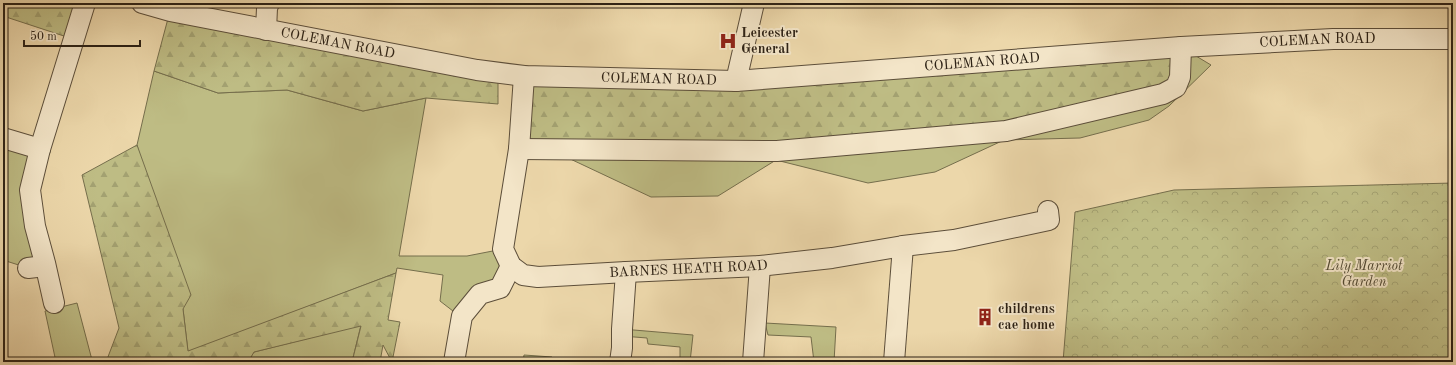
<svg xmlns="http://www.w3.org/2000/svg" width="1456" height="365" font-family="'Old Standard TT',serif">
  <defs>
    <pattern id="forest-firs" width="22" height="20" patternUnits="userSpaceOnUse"><rect width="22" height="20" fill="#bebc84"/><path d="M5 1l3.5 6h-7zM16 11l3.5 6h-7z" fill="#a3a171"/></pattern>
    <pattern id="park-crowns" width="20" height="18" patternUnits="userSpaceOnUse"><rect width="20" height="18" fill="#bebc84"/><path d="M2 6a3 3 0 1 1 6 0M12 15a3 3 0 1 1 6 0" fill="none" stroke="#a3a171"/></pattern>
  </defs>
  <rect width="100%" height="100%" fill="#ecd7aa"/>
  <filter id="stains"><feTurbulence type="fractalNoise" baseFrequency=".005" numOctaves="4"/><feColorMatrix values="0 0 0 0 .2 0 0 0 0 .09 0 0 0 0 .02 0 0 0 .5 -.17"/></filter>
  <radialGradient id="worn" r=".72"><stop offset=".6" stop-color="#630" stop-opacity="0"/><stop offset="1" stop-color="#630" stop-opacity=".3"/></radialGradient>
  <path fill="#bebc84" stroke="#756e4c" d="M1181,47L1211,65L1169,106L1149,120L1080,138L1004,140L935,172L868,183L776,160L718,196L651,197L547,148Z
    M154,71L218,93L287,90L363,111L426,98L399,256H467L503,249L511,266L462,318L440,301L443,275L397,268L396,273L188,352L183,309L137,145Z
    M3,138L40,149L30,190L45,266L28,268L3,260Z
    M77,303L92,360L87,362H56L45,311Z
    M765,323L836,327L834,362H814L811,337L768,335Z
    M361,325L352,362L248,361L254,352Z
    M622,329L693,335L690,362H680V347L648,344L647,338L622,336Z
    M524,355L552,357L551,362H523Z"/>
  <path fill="url(#forest-firs)" stroke="#756e4c" d="M3,3H85L73,39L3,16Z
    M170,11L498,73V104L426,98L363,111L287,90L218,93L154,71Z
    M1181,47L1176,87L1006,131L777,151L519,149L524,76L736,81Z
    M137,145L191,295L183,309L188,351L396,273L388,320L400,322L392,362L383,345L380,362H352L361,326L254,352L248,362H106L119,328L82,175Z"/>
  <path fill="url(#park-crowns)" stroke="#756e4c" d="M1453,183V362H1063L1075,212L1174,190Z"/>
  <g fill="none" stroke-linecap="round" stroke-linejoin="round">
    <g stroke="#5c4e3a" stroke-width="22">
      <g id="minor">
        <path id="s1" d="M142,3L170,11L477,70L524,76L736,81L1181,47L1333,39H1453"/>
        <path d="M266,30L267,8L269,3"/>
        <path id="s2" d="M524,76L519,149L503,249L511,266L523,275L538,277L626,272L760,266L832,258L903,246L954,240L1049,220L1048,211"/>
        <path d="M736,81L754,3"/>
        <path d="M3,138L40,149"/>
        <path d="M519,149L777,151L1006,131L1163,94L1176,87L1180,77L1181,47"/>
        <path d="M28,268L45,266"/>
        <path d="M54,303L45,263L35,226L30,190L40,149L85,3"/>
        <path d="M454,362L462,316L480,294L500,288L511,266"/>
        <path d="M620,362L622,348V329L626,272"/>
        <path d="M753,362L760,266"/>
        <path d="M894,362L903,246"/>
      </g>
    </g>
    <use href="#minor" stroke="#f3e5c8" stroke-width="20"/>
  </g>
  <defs>
    <g id="hospital-bare" transform="scale(1.38)"><path d="M-5-5h3v3.5h4V-5h3V5h-3V1.5h-4V5h-3Z" fill="#8f2418" stroke="#f3e5c8" stroke-width="2.5" paint-order="stroke"/></g>
    <g id="building-bare" transform="scale(1.38)"><path d="M-4-6H4V6H1V3H-1V6H-4ZM-2.5-4.3h1.7v1.8h-1.7ZM.8-4.3h1.7v1.8H.8ZM-2.5-1h1.7V.8h-1.7ZM.8-1h1.7V.8H.8Z" fill="#8f2418" stroke="#f3e5c8" stroke-width="2.5" paint-order="stroke"/></g>
  </defs>
  <g fill-rule="evenodd">
    <use href="#hospital-bare" x="728" y="41"/>
    <use href="#building-bare" x="985" y="317"/>
  </g>
  <g text-anchor="middle" dominant-baseline="central" stroke-width="4" stroke-linejoin="round" paint-order="stroke">
    <g font-size="14" font-weight="bold" fill="#2c2115" stroke="#f3e5c8" text-anchor="start">
      <text x="741" y="33">Leicester<tspan x="741" dy="16">General</tspan></text>
      <text x="998" y="309">childrens<tspan x="998" dy="16">cae home</tspan></text>
    </g>
    <g font-size="14" fill="#2c2115" stroke="#f3e5c8">
      <text stroke="none"><textPath href="#s1" startOffset="1184">COLEMAN ROAD</textPath></text>
      <text stroke="none"><textPath href="#s1" startOffset="200">COLEMAN ROAD</textPath></text>
      <text stroke="none"><textPath href="#s1" startOffset="848">COLEMAN ROAD</textPath></text>
      <text stroke="none"><textPath href="#s1" startOffset="524">COLEMAN ROAD</textPath></text>
      <text stroke="none"><textPath href="#s2" startOffset="374">BARNES HEATH ROAD</textPath></text>
    </g>
    <g font-size="14" font-style="italic" fill="#504831" stroke="#f3e5c8">
      <text x="1364" y="266">Lily Marriot<tspan x="1364" dy="16">Garden</tspan></text>
    </g>
  </g>
  <rect width="1456" height="365" fill="none" stroke="#ecd7aa" stroke-width="16"/>
  <rect x="4" y="4" width="1448" height="357" fill="none" stroke="#2c2115" stroke-width="2"/>
  <rect x="8" y="8" width="1440" height="349" fill="none" stroke="#2c2115"/>
  <path d="M24 40v6h116v-6" fill="none" stroke="#2c2115" stroke-width="2"/>
  <text x="30" y="40" font-size="12" fill="#2c2115" stroke="#f3e5c8" stroke-width="3" paint-order="stroke">50 m</text>
  <rect width="100%" height="100%" filter="url(#stains)"/>
  <rect width="100%" height="100%" fill="url(#worn)"/>
</svg>
